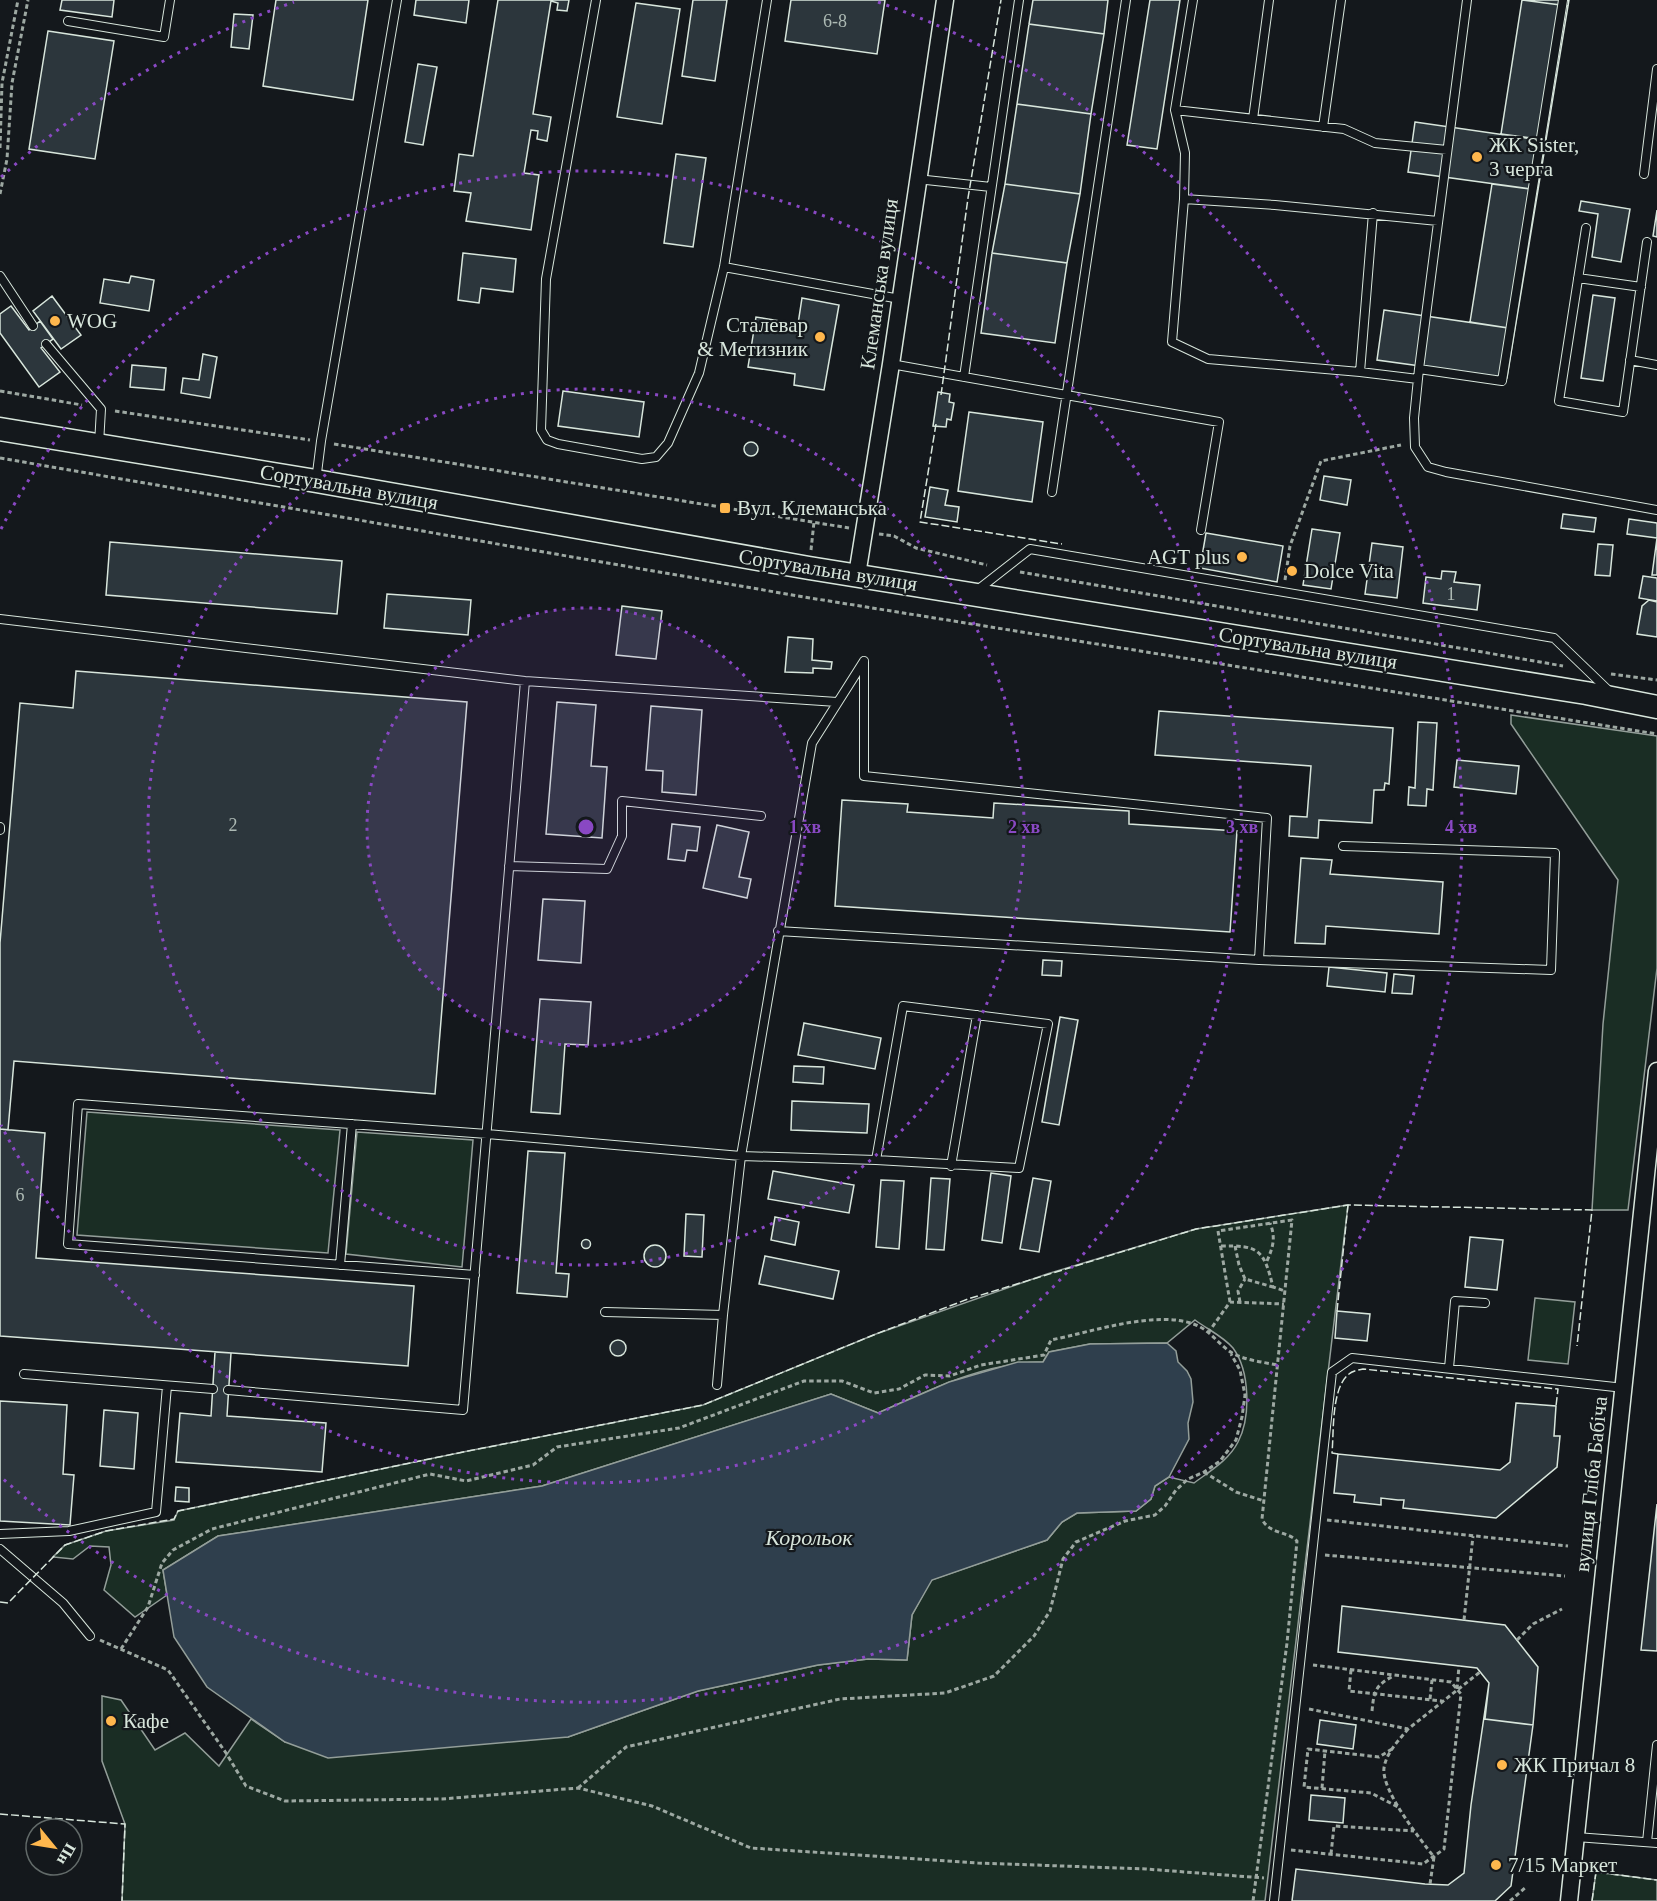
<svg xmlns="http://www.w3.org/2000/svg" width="1657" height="1901" font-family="Georgia,serif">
  <rect width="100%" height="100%" fill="#14181c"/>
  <path fill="#1a2d24" stroke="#939e99" stroke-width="1.5" d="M1511,715L1657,736V968L1628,1210H1592L1603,1024L1618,880L1511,724Z
    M87,1112L340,1130L328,1253L77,1235Z
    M357,1132L473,1140L462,1267L346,1254Z
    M1348,1205L1265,1901H122L125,1824L102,1761V1696L121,1700L155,1750L185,1733L219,1766L251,1719L285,1742L568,1737L698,1691L818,1665L868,1659L907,1660L912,1615L931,1580L1047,1540L1062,1522L1077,1513L1136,1511L1151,1499L1155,1486L1169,1477L1194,1483C1210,1471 1229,1460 1238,1442C1251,1417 1250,1371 1233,1348C1224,1337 1207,1329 1195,1320L1167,1343L1090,1344L1049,1352L1043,1362C985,1362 930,1390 878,1413L831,1394L542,1486L218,1536L163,1570L167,1595L135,1617L104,1590L111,1565L109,1547L90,1546L73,1559L53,1557L65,1545L106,1531L174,1520L178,1511L468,1451L703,1405L876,1334L1047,1274L1196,1229Z
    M1535,1298L1575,1302L1568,1364L1528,1360Z
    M1596,1872L1657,1880V1901H1592Z"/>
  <path fill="#2f3f4d" stroke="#939e99" stroke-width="1.5" d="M1167,1343L1176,1351L1178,1362L1187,1371L1191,1379L1193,1402L1188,1423L1189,1439L1169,1477L1155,1486L1151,1499L1136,1511L1077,1513L1062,1522L1047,1540L932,1580L912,1615L907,1660L868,1659L818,1665L698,1691L568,1737L328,1758L285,1742L207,1687L174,1637L163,1570L218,1536L542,1486L831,1394L878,1413L949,1382L1018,1362H1043L1049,1352L1090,1344Z"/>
  <path fill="#2c363c" stroke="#d8e6dc" stroke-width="1.5" d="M62,0H114L112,17L60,10Z
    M276,0H368L353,100L263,86Z
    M416,0H469L466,23L414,15Z
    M498,0H569L567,11L557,10L558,3L551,1L533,114L551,117L547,141L537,139L538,131L531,130L524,173L539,175L531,230L466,221L471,193L454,191L459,154L473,156Z
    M693,0H727L715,81L682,76Z
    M791,0H885L877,54L785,41Z
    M1033,0H1108L1104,34L1029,24Z
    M1150,0H1180L1157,149L1127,145Z
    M1522,0L1568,6L1546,140L1501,134Z
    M1523,0H1569L1568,6Z
    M636,3L680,9L662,124L617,117Z
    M234,14L253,15L249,49L231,47Z
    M1029,24L1104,34L1091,114L1017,104Z
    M48,31L114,41L95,159L29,149Z
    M418,64L437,67L423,145L405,142Z
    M1017,104L1091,114L1080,194L1005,184Z
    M1415,122L1546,141L1538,190L1408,172Z
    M676,154L706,158L693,247L664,243Z
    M1005,184L1080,194L1067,263L992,253Z
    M1492,184L1538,190L1515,329L1470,322Z
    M1581,201L1630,209L1621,262L1592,257L1598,214L1579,211Z
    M1657,210V237L1653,236Z
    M463,253L516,259L513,292L481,288L479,303L458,300Z
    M992,253L1067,263L1055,343L981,333Z
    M131,276L154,280L149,311L100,303L104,279L129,283Z
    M1593,295L1615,298L1603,381L1581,378Z
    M52,296L81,335L61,349L33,311Z
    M802,298L839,305L824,390L794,385L795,374L748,367L756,317L798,324Z
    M11,306L29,330L40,321L53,339L41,348L60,372L39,387L0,333V314Z
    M1384,310L1515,329L1507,378L1377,360Z
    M203,354L217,357L210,398L181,393L183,378L199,380Z
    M132,365L166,368L164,390L130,387Z
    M563,391L644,402L639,437L558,426Z
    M938,392L950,394L949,402L954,403L951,420L947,419L946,427L933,426Z
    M969,412L1043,422L1032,502L958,491Z
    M744 449a7 7 0 1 1 14 0a7 7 0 1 1-14 0Z
    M1324,476L1351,480L1347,505L1320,500Z
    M930,487L948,490L945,505L959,507L957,522L925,517Z
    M1563,514L1596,518L1594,532L1561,528Z
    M1629,519L1657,523V575H1652L1657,538L1627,534Z
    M1312,529L1340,533L1331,589L1303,585Z
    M1206,533L1283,546L1277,582L1200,568Z
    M110,542L342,561L337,614L106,595Z
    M1372,543L1403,547L1397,598L1365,594Z
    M1598,544L1613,545L1610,576L1595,575Z
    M1442,571L1456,572L1454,582L1480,585L1477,610L1423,603L1426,577L1441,579Z
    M1643,576L1657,578V601L1639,598Z
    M387,594L471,600L468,635L384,628Z
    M1649,600L1657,602V637L1637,634L1642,606Z
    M622,606L662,611L656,659L616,655Z
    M788,637L813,639L812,660L832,662L831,669L813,668V673L785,672Z
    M76,671L467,702L435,1094L14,1061L8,1130L0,1129V943L20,703L73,708Z
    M557,702L596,705L591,766L607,767L602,838L546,834Z
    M651,706L702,710L696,795L662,792L663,771L646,770Z
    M1159,711L1393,728L1389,784L1385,783L1384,790H1374L1372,823L1319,820L1318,838L1289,836L1290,816L1307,817L1311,766L1155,755Z
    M1418,722L1437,723L1433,790L1427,789L1426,806L1408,805L1409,787L1415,788Z
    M1457,760L1519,766L1516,794L1454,787Z
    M842,800L908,804L907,812L993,818L994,803L1129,811V824L1237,831L1230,932L835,906Z
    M672,824L700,827L697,851L687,850L685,861L668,859Z
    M717,825L749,832L739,877L751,879L747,898L703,888Z
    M1301,858L1332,860L1330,874L1443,882L1439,934L1326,926L1325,944L1295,943Z
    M543,899L585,901L581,963L538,960Z
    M1043,960L1062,961L1061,976L1042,975Z
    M1329,967L1387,973L1385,992L1327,986Z
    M1394,974L1414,976L1412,994L1392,993Z
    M540,999L591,1002L588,1045L565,1044L560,1114L531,1112Z
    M1060,1017L1078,1020L1059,1125L1042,1122Z
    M804,1023L881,1038L875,1069L798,1055Z
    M794,1066L824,1067L823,1084L793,1082Z
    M792,1101L869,1104L867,1133L791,1130Z
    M0,1129L45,1133L36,1258L414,1286L408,1366L0,1336Z
    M528,1151L565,1153L556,1273L569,1274L567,1297L517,1293Z
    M773,1171L854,1185L849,1213L768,1199Z
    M991,1173L1011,1176L1002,1243L982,1240Z
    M931,1178L950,1179L944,1250L926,1249Z
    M1033,1178L1051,1181L1039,1252L1020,1249Z
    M881,1180L904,1181L899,1249L876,1247Z
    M686,1214L704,1215L702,1257L684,1256Z
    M775,1217L799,1222L795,1245L771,1240Z
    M1470,1237L1503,1240L1497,1290L1465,1287Z
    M581.5 1244a4.5 4.5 0 1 1 9 0a4.5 4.5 0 1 1-9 0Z
    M644 1256a11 11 0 1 1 22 0a11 11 0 1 1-22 0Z
    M765,1256L839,1271L833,1299L759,1284Z
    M1337,1311L1370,1314L1367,1341L1335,1338Z
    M610 1348a8 8 0 1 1 16 0a8 8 0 1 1-16 0Z
    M215,1352L231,1353L227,1416L326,1423L322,1472L176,1462L180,1413L211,1416Z
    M0,1401L67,1405L63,1474L74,1475L70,1525L0,1521Z
    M1516,1403L1556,1406L1554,1436H1560L1557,1467L1496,1518L1403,1508L1404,1500H1398L1381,1498V1505L1354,1502L1355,1495L1334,1493L1338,1454L1500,1470L1510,1462Z
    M104,1410L138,1413L134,1469L100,1466Z
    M176,1487L189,1488V1502L175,1501Z
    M1657,1504V1651L1641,1650Z
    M1342,1606L1505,1625L1538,1667L1533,1725L1511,1886L1495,1901H1292L1296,1869L1425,1884L1448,1885L1464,1873L1471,1805L1489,1683L1477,1668L1338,1652Z
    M1342,1606L1505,1625L1538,1667L1533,1725L1485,1719L1489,1683L1477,1668L1338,1652Z
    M1320,1720L1356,1725L1353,1749L1317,1744Z
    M1311,1795L1345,1798L1343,1823L1309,1820Z"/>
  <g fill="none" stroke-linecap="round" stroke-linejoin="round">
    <g stroke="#d8e6dc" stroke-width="10">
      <path id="lane" d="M596,0L546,279L541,430L547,440L558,444L642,459L656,457L668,443L699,373L724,267L767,0
        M1193,0L1175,110L1185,153L1184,199L1172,342L1208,359L1360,372L1418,379
        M1467,0L1419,369L1414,418L1415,447L1428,467L1446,472L1657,510
        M68,21L164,37L170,0
        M1175,110L1344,129L1375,143L1447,150
        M1253,119L1269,0
        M1323,127L1341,0
        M1644,174L1657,69
        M917,179L991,187
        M1184,199L1275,205L1438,221
        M1586,228L1559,401L1623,412L1647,242
        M724,267L900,299
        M0,276L33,326
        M1578,278L1641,287
        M46,344L101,409L99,444
        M1630,360L1657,365
        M891,364L1219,422L1201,530
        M1419,369L1502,381L1563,0
        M1360,372L1373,213
        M964,377L1019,0
        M316,481L321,441L397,0
        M1052,492L1126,0
        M975,592L1030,549L1554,638L1609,691
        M0,619L525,681L837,702
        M864,661V776L1267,818L1259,960
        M0,827V830
        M509,866L607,869L622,836V801L761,816
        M778,931L1259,960L1551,970L1555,853L1343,846
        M951,1166L977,1015
        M340,1265L352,1124
        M475,1275L68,1244L78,1104L487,1134L741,1156L876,1160L1019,1168L1048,1024L903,1006L876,1160
        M605,1312L723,1315
        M1449,1368L1455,1301L1485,1303
        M24,1374L213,1389
        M717,1385L723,1315L741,1156L812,743L864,661
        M228,1390L463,1410L525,681
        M0,1534L69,1531L156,1512L167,1386
        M0,1549L63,1603L90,1636
        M1576,1837L1657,1843
        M1647,1842L1657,1745
        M1274,1901L1332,1372L1352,1358L1624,1388"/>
    </g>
    <g stroke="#d8e6dc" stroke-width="19">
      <path id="street" d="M857,575L891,364L945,0
        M1569,1901L1657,1071"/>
    </g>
    <g stroke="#d8e6dc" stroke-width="25">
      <path id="secondary" d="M0,429L316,481L809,568L1586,693L1657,707"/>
    </g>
    <path stroke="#9da8a2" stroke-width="3" stroke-dasharray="4.5 3" stroke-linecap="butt" d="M0,148L2,83L18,0
      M0,194L7,159L12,83L28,0
      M0,391L82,405
      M115,411L310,440
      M334,444L849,528
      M0,458L804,597L1657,734
      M879,534L894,536L916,548L987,565
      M811,550L814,522
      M1020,572L1563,666
      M1285,580L1290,546L1321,461L1401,445
      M1611,674L1657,680
      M1221,1246C1259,1245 1264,1250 1273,1287L1285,1291
      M1235,1246L1239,1265L1245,1279L1273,1287
      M1267,1261C1273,1247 1276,1238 1270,1223
      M1230,1302L1218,1231L1292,1220L1262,1519C1269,1534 1287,1531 1297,1541L1287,1643L1253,1901
      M1240,1302L1238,1291L1245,1279
      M1208,1333L1230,1302L1284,1304
      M1204,1472L1236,1492L1264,1501
      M1327,1520L1568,1546
      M1325,1555L1565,1576
      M1464,1620L1473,1536
      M100,1640L168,1670L226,1753L246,1786L285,1801L442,1799L578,1788L652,1806L751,1848L978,1863L1146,1869L1264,1878
      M1517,1640L1533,1624L1562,1609
      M121,1649L148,1607L162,1563L173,1550L212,1529L430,1474L466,1481L533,1465L557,1447L679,1428L804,1381H842L874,1393L899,1389L925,1375L950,1376L981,1365L1044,1355L1051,1340C1091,1332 1158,1309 1196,1325C1209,1330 1218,1343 1229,1351C1242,1360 1262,1362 1278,1365
      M1351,1670L1349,1691L1442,1701
      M1457,1689L1459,1666
      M1430,1699L1432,1680
      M1309,1709L1408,1729L1480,1672
      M1372,1711C1374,1691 1375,1686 1393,1676
      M1408,1729C1399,1740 1386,1753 1384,1768C1381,1790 1420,1839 1434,1857L1430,1884
      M1392,1749L1379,1757L1308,1749L1304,1787L1371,1793L1400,1808
      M578,1788L626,1747L840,1699L945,1693L994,1676L1034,1636L1050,1611L1063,1559L1076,1542L1125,1521L1155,1515L1165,1506L1176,1490L1188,1479L1204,1472L1220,1461L1236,1440L1242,1417L1245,1395L1240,1370L1231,1354
      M1322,1788L1325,1751
      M1291,1850L1423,1864L1444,1849L1461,1694L1451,1682L1313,1665
      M1331,1854L1334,1826L1414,1831
      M1510,1901L1525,1888"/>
    <use href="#lane" stroke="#14181c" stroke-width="8"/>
    <use href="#street" stroke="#14181c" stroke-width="16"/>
    <use href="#secondary" stroke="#14181c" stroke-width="22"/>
    <path stroke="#d8e6dc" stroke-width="1.5" stroke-dasharray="8 3" stroke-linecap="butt" d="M941,395L968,198L1001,0
      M936,424L920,522L1062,544
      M1337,1311L1348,1205
      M1338,1454L1332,1453C1334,1432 1331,1388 1349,1374C1352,1371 1358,1370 1363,1369L1558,1389L1556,1406
      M0,1602L8,1603L65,1545L106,1531L174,1519L178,1511L468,1451L703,1405L876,1334L968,1299L1196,1229L1348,1205L1592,1210L1577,1346
      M0,1814L125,1824L122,1901
      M1592,1901L1596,1872L1657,1880"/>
  </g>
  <circle cx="586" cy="827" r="219" fill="#8948c3" fill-opacity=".12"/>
  <g fill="none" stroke="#8948c3" stroke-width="3" stroke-dasharray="3 6">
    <circle cx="586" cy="827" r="219"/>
    <circle cx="586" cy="827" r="438"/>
    <path d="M1 529A656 656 0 1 1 1 1125"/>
    <path d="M1 177A875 875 0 0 1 294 2M878 2A875 875 0 1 1 1 1477"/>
  </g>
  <g fill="#ffb74d" stroke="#14181c" stroke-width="2">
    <circle cx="1477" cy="157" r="6"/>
    <circle cx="55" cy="321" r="6"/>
    <circle cx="820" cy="337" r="6"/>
    <rect x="719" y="502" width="12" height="12" rx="3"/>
    <circle cx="1242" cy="557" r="6"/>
    <circle cx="1292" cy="571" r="6"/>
    <circle cx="111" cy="1721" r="6"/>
    <circle cx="1502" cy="1765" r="6"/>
    <circle cx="1496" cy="1865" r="6"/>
  </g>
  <g text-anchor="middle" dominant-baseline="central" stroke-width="4.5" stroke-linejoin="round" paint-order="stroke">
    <g font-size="18" fill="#adbab4">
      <text x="835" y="21">6-8</text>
      <text x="1451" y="594">1</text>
      <text x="233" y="825">2</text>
      <text x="20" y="1195">6</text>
    </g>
    <g font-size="21" fill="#d8e6dc" stroke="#14181c" text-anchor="start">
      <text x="1489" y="145">ЖК Sister,<tspan x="1489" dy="24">3 черга</tspan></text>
      <text x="67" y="321">WOG</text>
      <text x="808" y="325" text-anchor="end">Сталевар<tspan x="808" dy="24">&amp; Метизник</tspan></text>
      <text x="737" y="508">Вул. Клеманська</text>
      <text x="1230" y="557" text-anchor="end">AGT plus</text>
      <text x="1304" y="571">Dolce Vita</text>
      <text x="123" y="1721">Кафе</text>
      <text x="1514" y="1765">ЖК Причал 8</text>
      <text x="1508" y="1865">7/15 Маркет</text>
    </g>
    <g font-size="21" fill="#d8e6dc" stroke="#14181c">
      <text transform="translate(879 284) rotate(-82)">Клеманська вулиця</text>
      <text transform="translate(349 487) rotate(10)">Сортувальна вулиця</text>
      <text transform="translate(828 570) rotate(9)">Сортувальна вулиця</text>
      <text transform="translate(1308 648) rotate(9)">Сортувальна вулиця</text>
      <text transform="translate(1591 1484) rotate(-84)">вулиця Гліба Бабіча</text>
    </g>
    <g font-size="22" font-style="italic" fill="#d8e6dc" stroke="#14181c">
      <text x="809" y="1537">Корольок</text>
    </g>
  </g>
  <circle cx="586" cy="827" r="9" fill="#8948c3" stroke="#14181c" stroke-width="3"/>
  <g font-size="18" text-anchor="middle" font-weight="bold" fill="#8948c3" stroke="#14181c" stroke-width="4.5" stroke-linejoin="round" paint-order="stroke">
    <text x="805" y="833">1 хв</text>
    <text x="1024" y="833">2 хв</text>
    <text x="1242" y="833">3 хв</text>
    <text x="1461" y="833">4 хв</text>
  </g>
  <g transform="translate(54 1847) rotate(120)"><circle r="28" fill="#14181c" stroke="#626a69" stroke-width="1.5"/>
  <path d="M0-4.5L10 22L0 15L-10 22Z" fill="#ffb74d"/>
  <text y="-9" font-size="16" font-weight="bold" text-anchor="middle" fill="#d8e6dc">Пн</text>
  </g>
</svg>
